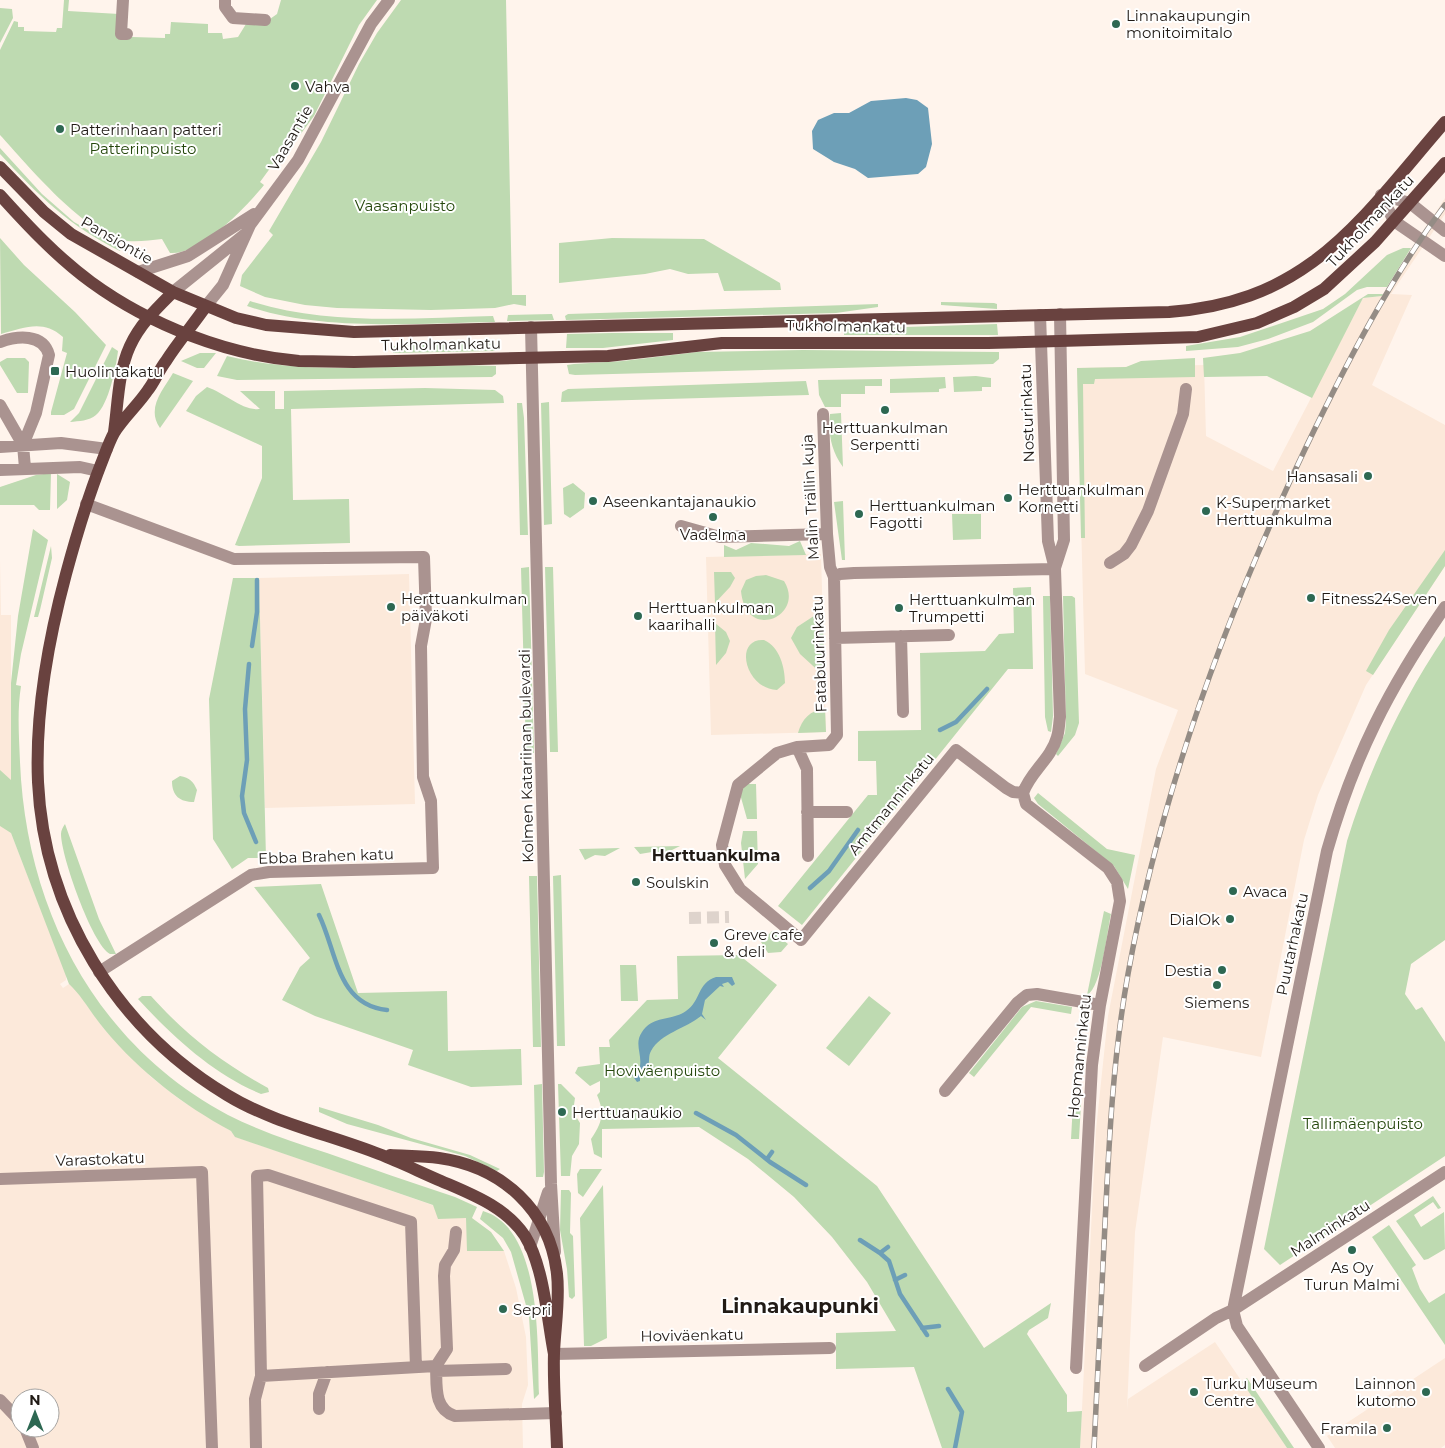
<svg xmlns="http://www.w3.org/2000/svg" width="1445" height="1448" font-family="Montserrat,sans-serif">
  <rect width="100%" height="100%" fill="#fff4ec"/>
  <path fill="#fce9da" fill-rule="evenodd" d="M1445,198V214L1391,294L1412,295L1372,385L1445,425V566L1366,685L1318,795L1304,840L1261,1057L1163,1037L1135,1232L1127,1410L1128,1399L1215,1342L1287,1448H1080L1096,1130L1108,1016L1156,769L1178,710L1085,674L1077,368L1204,365L1206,436L1273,471L1363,298L1382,296Z
    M821,554L826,732L711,735L706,557Z
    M0,560L1,615H11V833L66,974V980L60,984L63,988L69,984L76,990L104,1029L151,1077L179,1099L231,1131L236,1137L470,1218L504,1251L516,1288L526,1337L528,1385L522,1404L523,1448H0ZM20,1398H50V1428H20Z
    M409,574L415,804L265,808L259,578Z
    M1445,1358V1445L1441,1448H1335L1327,1436Z"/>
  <path fill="#bedab1" d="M64,0H69L68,11L119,14L132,37L165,38V34H170L171,22L208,24V33H222L223,39L238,37L246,24L270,19L277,14L281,0H377L359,25L314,116L294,143L290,141L260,182L264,185C246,207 201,255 170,253L162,239C151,240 139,242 128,241C86,237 27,164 0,135V50L14,21L18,22V27H24V31L56,32L57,28H62Z
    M401,0H506L512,295H526V306L514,304L495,308L431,310L337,308L305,305L265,297L240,286L242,275L273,235L269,231L321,142L359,64L377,33Z
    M0,8L12,9L13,18L0,43Z
    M0,148L42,194L74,222L121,249L120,251C69,226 38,195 0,154Z
    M0,238L24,265L75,312L106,345L74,409L64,415H51V412L67,353L62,351L63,337C42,319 25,328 1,334Z
    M612,238L704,239L780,283L781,290L724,291L718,273L688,274L670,269L645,274L559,283V243Z
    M1403,248H1411L1387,287H1367L1357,290L1313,322L1268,339L1238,347L1186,351V346L1240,337L1323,309L1345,294L1387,255Z
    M1368,294H1383L1382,296L1363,298L1312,398L1267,376L1204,377L1203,358L1240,353L1310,331Z
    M250,301C328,326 413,318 493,316L495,322C418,323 321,332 247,306Z
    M941,302L994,303L997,304V309L941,305Z
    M878,304V307L836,313L566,320L565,316L568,314Z
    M552,314L554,320L507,321L508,315Z
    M997,324L998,335H844V329Z
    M612,333H673V340L603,348H566L567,334Z
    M491,339L495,340V351L393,353V346L471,343Z
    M112,347L118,351C116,367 109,404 96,415C89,421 79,421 70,422L79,413Z
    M803,350L999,352V359L993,364L575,375L569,374L567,365L574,364L623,361L697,352Z
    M200,353H216L204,368H197L181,361Z
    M227,356C316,378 405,362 496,366V374L492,377L237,380L217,376Z
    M7,358H25L29,362L28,393H17L0,365V362Z
    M1195,358V377L1095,379L1094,384H1083L1085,538H1081L1077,368L1126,367L1141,361Z
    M173,373L193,381L160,428C146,408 163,390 173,373Z
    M976,376L991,378V387H982V391L954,392L953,377Z
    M945,377L946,388L939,389V392L890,393V379Z
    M882,379V386H865V394H841V407H825L819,395L818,380Z
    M806,381L809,395L561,402L562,392L568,389Z
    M207,387C225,393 242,411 260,409L240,391H275V409H284V391L425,388L495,390L503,396L504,403L291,409L293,500L349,499L350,543L239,546L235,545L262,478V446L186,411L196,396Z
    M549,402L552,524L544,525L541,403Z
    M517,403H522L524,418L528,535H520Z
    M841,413L843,467C831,451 828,433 830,414Z
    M51,473L50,510H39L34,505H0V487L36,475Z
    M57,474L70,482L67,500L57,509Z
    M573,483L585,493L584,508L570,518L564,514L563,488Z
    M843,501L845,560H842L834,502Z
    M952,514H981V539L953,540Z
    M33,529L48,540L21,654L16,685L21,686C17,711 19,736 20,762C26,909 95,1044 228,1115C260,1131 293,1142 327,1153C370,1168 412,1183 455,1197L477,1207L472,1218L491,1232L504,1251H467L466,1218L438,1219L433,1205L235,1137L231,1131C183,1105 140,1072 105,1030C92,1015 83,997 69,984L11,833L0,826V770L11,780V683L18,616Z
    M800,541L806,555L724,557V545L736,550L751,543L789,546Z
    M51,546L52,558L40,610L38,617H34Z
    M1445,550V566L1373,675L1366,671L1389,630Z
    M529,567L534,753H526L521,568Z
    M545,567H553L558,752H550Z
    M714,572H731L735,578L730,587L715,603Z
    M766,575L784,581C806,616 746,643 741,591L746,580L756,576Z
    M233,578H259L266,858H248L232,869L213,839L209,699Z
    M1031,587L1033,669H1008L802,925L778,906L868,795H877L876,761H858V731L921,730L920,653L985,651L999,634L1014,633L1013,588Z
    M1043,596H1050L1053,716L1051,732L1048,731L1045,717Z
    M1063,596H1072L1075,598L1079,723L1075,735L1058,756L1056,754L1065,733L1066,722Z
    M823,610L824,676L800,654L791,638L797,627Z
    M715,623L726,632L730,641L726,653L716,665Z
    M1445,636V940L1411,964L1405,994L1416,1010L1422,1007L1445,1042V1156L1280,1265L1264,1249L1347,841C1370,767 1402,700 1445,636Z
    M764,640C780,647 785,668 785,683L777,690C745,689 733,638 764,640Z
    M825,709L826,732L798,733C802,719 810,710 825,709Z
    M180,776C190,778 193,781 197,790L194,802C180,802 172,796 172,781Z
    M744,784H756L757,819H747L740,794Z
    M1038,793L1107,849L1135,855L1128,889L1114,866L1038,804L1034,798Z
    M65,824L99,919L116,954H110C92,944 61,856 61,834C61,830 63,827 65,824Z
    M743,831H757L758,864L745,879L741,843Z
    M680,846L660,856L652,852L640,854L634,847Z
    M620,848L605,856L595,855L585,860L579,849Z
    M561,875L565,1046H557L553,876Z
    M529,876H537L541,1047H533Z
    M321,884L358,993L447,991L448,1051L521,1049L522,1085L471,1087L408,1065L413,1050L315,1016L282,1000L300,967L310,958L254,887Z
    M1104,911L1111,914C1107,931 1102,987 1087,995Z
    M772,931L788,944L781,952L768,953L761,942Z
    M739,955L777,985L718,1058L877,1186L984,1348L1051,1303L1048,1318L1029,1330L1027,1334L1067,1395V1412L1082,1411L1080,1448H942L914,1367L836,1369V1333L896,1331L867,1282L832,1237L794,1197L748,1159L699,1127L602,1129V1158L594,1154L591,1139C602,1123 605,1113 597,1095L600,1092V1081L590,1086L575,1073L578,1067L600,1064L599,1047H610L609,1040L647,1000L678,999L677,956Z
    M620,965H636L638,1001H621Z
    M142,996H151C187,1036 221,1062 268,1088L269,1092L261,1094C213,1074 173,1037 138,999Z
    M869,996L891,1013L849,1066L826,1048Z
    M1036,1001L1072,1007L1071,1014L1031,1007L974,1077L969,1073L1022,1007Z
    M542,1084L544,1172L543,1177H536L534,1085Z
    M558,1084H561L575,1098L573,1112L580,1123L579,1144L572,1156L570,1176H561Z
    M1073,1103L1081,1104L1079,1139H1071Z
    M319,1107L378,1125L411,1138L470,1155L500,1169L497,1171L465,1156L347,1124L319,1112Z
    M580,1169H602L583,1197L578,1193L577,1174Z
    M603,1185L607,1338L591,1346H584L580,1218Z
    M561,1190H569L571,1193L570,1233L573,1236L575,1296L572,1299L569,1297L567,1269L560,1230Z
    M1433,1196L1441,1208L1438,1209L1433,1202L1414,1215L1421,1227L1444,1212L1445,1249L1428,1259L1424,1260L1396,1221Z
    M483,1211C543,1229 537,1346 539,1394L534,1399L529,1316L511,1252L503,1238L480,1219Z
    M1389,1225L1416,1265L1412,1268L1420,1289L1429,1303L1445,1293V1345L1372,1237Z
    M1247,1378L1294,1448H1287L1242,1382Z"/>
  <path fill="#6d9fb7" d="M906,98L917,100L928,108L932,144L926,167L918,174L868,178L855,169L834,162L813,149L812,131L818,120L834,113H849L871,101Z
    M716,977H732L735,984L732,986L728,982L722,984L724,987L720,986L705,1000L702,1014L706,1020L701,1016C685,1029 661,1033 651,1051C648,1056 650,1061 648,1066L640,1073V1081L637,1082L632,1075L640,1066C642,1054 634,1043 642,1032C653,1015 672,1021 686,1011C701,1001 697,983 716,977Z"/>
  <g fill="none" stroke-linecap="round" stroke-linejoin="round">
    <path stroke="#6d9fb7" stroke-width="4.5" d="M252,646L257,612V580
      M249,664L245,709L247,760L242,796L244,813L256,842
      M940,730L956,722L987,689
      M810,888L829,871L858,830
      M319,915C337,952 337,1005 387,1010
      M696,1113L736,1135L770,1162L806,1185
      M767,1159L772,1152
      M860,1240L880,1253L889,1261L900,1294L927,1335
      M880,1253L888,1247
      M895,1280L905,1275
      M922,1328L939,1326
      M948,1389L962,1412L955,1448"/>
    <path stroke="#ded3cc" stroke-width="12" stroke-dasharray="12 6" stroke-linecap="butt" d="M689,918L729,917"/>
    <path stroke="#aa9390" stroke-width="12" d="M123,0L121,34H127
      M225,0V7L233,18L265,20
      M1381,195L1394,221L1445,256
      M1381,195L1410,203L1445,231
      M138,272L188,256L254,214
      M173,292L244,235
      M206,306L223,285L250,225L298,160L371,24L389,0
      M531,327L551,1184L555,1252
      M0,342C17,336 43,333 49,355L36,413L23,445
      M0,405L23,445L25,468
      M823,414L827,534L830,567L834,577
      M0,447L61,443L107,449
      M0,470L80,467L98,471
      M86,504L234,559L424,557L426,619L421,646L423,777L431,801L433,868L269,872L251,875L99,972
      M681,526L720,537L827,534
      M1110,563L1124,554L1131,545L1148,511L1183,414L1186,389
      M1055,568L1064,540L1060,314
      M901,636L903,712
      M835,638L949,635
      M797,747L807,769L808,856
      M1023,793L1013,792L1006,788L956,750L801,940L740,889L725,865L722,845L738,785L777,753L797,747L829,745L837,735L834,577L840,574L854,573L1055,569
      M1023,793L1026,804L1108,868L1117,882L1120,901L1100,1005L1092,1065L1076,1368
      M1023,793C1030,772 1051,759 1057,737C1059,731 1059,724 1060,717L1055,569L1048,541L1040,315
      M807,812H847
      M945,1091L1017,1003L1027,995L1037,994L1100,1005
      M0,1179L202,1172L212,1448
      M530,1247L548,1192
      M554,1354L830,1348
      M436,1366L447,1349L444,1276L445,1265L454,1250L456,1232
      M1145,1366L1216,1318L1233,1310L1445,1172
      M436,1371L506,1369
      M261,1376L257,1176L268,1175L411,1222L416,1367
      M0,1400L20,1421
      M319,1409V1394L327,1372
      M25,1428L33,1448
      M256,1448L255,1399L261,1376L436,1366C437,1385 433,1409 455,1416L556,1413
      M1319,1448L1237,1326L1233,1310L1327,851C1354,756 1389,688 1445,607"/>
    <path stroke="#69423f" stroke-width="12" d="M0,167L44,212L71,234L173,292L236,318L266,325L354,332L1169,312C1310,302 1360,220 1445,122
      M0,195C28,226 57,257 91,282C150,325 227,355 299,361L354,362L608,356L722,343H988L1198,337L1257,323L1294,307L1324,289L1375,242L1445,163
      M206,306C193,325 178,342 166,361C159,370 155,381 148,390C138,405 124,417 114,433C109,442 105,454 101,464C87,500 76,537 66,574C48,641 35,712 38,782C44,911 117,1029 227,1095C273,1123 328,1134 379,1154C400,1162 420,1172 441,1181C471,1194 506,1207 525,1236C544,1267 547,1318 554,1354
      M114,432C118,404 118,372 130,346C140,324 157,308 173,292
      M390,1155C406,1156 423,1156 439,1158C502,1167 550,1210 557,1274C560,1300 555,1327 554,1353C553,1385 556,1417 557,1448"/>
    <g stroke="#948c85" stroke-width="5.5">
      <path id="rail" d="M1094,1448C1098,1373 1101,1299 1105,1224C1109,1141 1113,1057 1128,974C1161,791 1227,612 1307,445C1347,362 1390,279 1445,205"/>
    </g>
    <use href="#rail" stroke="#fff" stroke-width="4" stroke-dasharray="11" stroke-linecap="butt"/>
  </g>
  <g fill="#2d6852" stroke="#fff" stroke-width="2">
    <circle cx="1116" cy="24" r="5"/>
    <circle cx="295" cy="86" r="5"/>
    <circle cx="60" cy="129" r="5"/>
    <rect x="50" y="366" width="10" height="10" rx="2.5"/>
    <circle cx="885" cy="410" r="5"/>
    <circle cx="1368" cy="476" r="5"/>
    <circle cx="1008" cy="498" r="5"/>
    <circle cx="593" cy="501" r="5"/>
    <circle cx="1206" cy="511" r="5"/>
    <circle cx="859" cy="514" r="5"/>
    <circle cx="713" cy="517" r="5"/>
    <circle cx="1311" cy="598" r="5"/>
    <circle cx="391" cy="607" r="5"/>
    <circle cx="899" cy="608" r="5"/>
    <circle cx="638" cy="616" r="5"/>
    <circle cx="636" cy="882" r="5"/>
    <circle cx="1233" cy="891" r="5"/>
    <circle cx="1230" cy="919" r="5"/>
    <circle cx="714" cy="943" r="5"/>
    <circle cx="1222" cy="970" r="5"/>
    <circle cx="1217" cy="985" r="5"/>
    <circle cx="562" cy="1112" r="5"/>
    <circle cx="1352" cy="1250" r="5"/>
    <circle cx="503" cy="1309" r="5"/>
    <circle cx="1194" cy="1392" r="5"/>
    <circle cx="1426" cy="1392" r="5"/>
    <circle cx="1387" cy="1428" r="5"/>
  </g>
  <g text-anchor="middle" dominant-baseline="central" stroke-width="4" stroke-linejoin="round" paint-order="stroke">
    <g font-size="15" fill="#211b16" stroke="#fff" text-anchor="start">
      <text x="1126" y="15">Linnakaupungin<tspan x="1126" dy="17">monitoimitalo</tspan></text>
      <text x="305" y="86">Vahva</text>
      <text x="70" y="129">Patterinhaan patteri</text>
      <text x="65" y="371">Huolintakatu</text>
      <text x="885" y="427" text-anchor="middle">Herttuankulman<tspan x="885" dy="17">Serpentti</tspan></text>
      <text x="1358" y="476" text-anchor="end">Hansasali</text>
      <text x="1018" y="489">Herttuankulman<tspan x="1018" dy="17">Kornetti</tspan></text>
      <text x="603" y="501">Aseenkantajanaukio</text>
      <text x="1216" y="502">K-Supermarket<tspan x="1216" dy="17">Herttuankulma</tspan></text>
      <text x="869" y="505">Herttuankulman<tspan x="869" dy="17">Fagotti</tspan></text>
      <text x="713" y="534" text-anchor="middle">Vadelma</text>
      <text x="401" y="598">Herttuankulman<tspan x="401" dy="17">päiväkoti</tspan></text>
      <text x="1321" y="598">Fitness24Seven</text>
      <text x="909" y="599">Herttuankulman<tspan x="909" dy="17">Trumpetti</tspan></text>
      <text x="648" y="607">Herttuankulman<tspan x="648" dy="17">kaarihalli</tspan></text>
      <text x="646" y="882">Soulskin</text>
      <text x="1243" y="891">Avaca</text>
      <text x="1220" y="919" text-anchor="end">DialOk</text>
      <text x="724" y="934">Greve cafe<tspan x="724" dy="17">&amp; deli</tspan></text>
      <text x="1212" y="970" text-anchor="end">Destia</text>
      <text x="1217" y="1002" text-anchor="middle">Siemens</text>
      <text x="572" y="1112">Herttuanaukio</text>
      <text x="1352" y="1267" text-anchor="middle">As Oy<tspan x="1352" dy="17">Turun Malmi</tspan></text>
      <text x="513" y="1309">Sepri</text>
      <text x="1204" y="1383">Turku Museum<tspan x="1204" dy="17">Centre</tspan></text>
      <text x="1416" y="1383" text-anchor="end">Lainnon<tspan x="1416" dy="17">kutomo</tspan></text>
      <text x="1377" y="1428" text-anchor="end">Framila</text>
    </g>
    <g font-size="15" fill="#211b16" stroke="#fff">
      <text transform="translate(290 138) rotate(-60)">Vaasantie</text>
      <text transform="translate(1370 221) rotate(-47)">Tukholmankatu</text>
      <text transform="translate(117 240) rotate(30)">Pansiontie</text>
      <text transform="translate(846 326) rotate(1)">Tukholmankatu</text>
      <text transform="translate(441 344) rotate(-1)">Tukholmankatu</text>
      <text transform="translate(1027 413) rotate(-92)">Nosturinkatu</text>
      <text transform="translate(810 497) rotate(-93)">Malin Trällin kuja</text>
      <text transform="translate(819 654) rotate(-92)">Fatabuurinkatu</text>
      <text transform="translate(526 756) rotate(-91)">Kolmen Katariinan bulevardi</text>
      <text transform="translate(891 804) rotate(-51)">Amtmanninkatu</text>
      <text transform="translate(326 856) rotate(-2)">Ebba Brahen katu</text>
      <text transform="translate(1292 944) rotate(-78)">Puutarhakatu</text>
      <text transform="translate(1079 1056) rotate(-84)">Hopmanninkatu</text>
      <text transform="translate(100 1159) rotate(-2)">Varastokatu</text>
      <text transform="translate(1330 1228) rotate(-33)">Malminkatu</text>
      <text transform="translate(692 1335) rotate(-1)">Hoviväenkatu</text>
    </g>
    <g font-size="15" fill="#25470c" stroke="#fff">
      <text x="143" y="148">Patterinpuisto</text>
      <text x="405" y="205">Vaasanpuisto</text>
      <text x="662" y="1070">Hoviväenpuisto</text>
      <text x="1363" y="1123">Tallimäenpuisto</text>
    </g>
    <g font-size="16" font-weight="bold" fill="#211b16" stroke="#fff">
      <text x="716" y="855">Herttuankulma</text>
    </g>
    <g font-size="20" font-weight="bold" fill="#211b16" stroke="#fff">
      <text x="800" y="1306">Linnakaupunki</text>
    </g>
  </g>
  <g transform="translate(35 1413)"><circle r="24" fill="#ffffff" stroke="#a6a4a2"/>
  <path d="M0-4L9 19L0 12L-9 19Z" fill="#2d6852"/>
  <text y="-8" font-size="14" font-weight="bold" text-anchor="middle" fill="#211b16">N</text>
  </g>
</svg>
